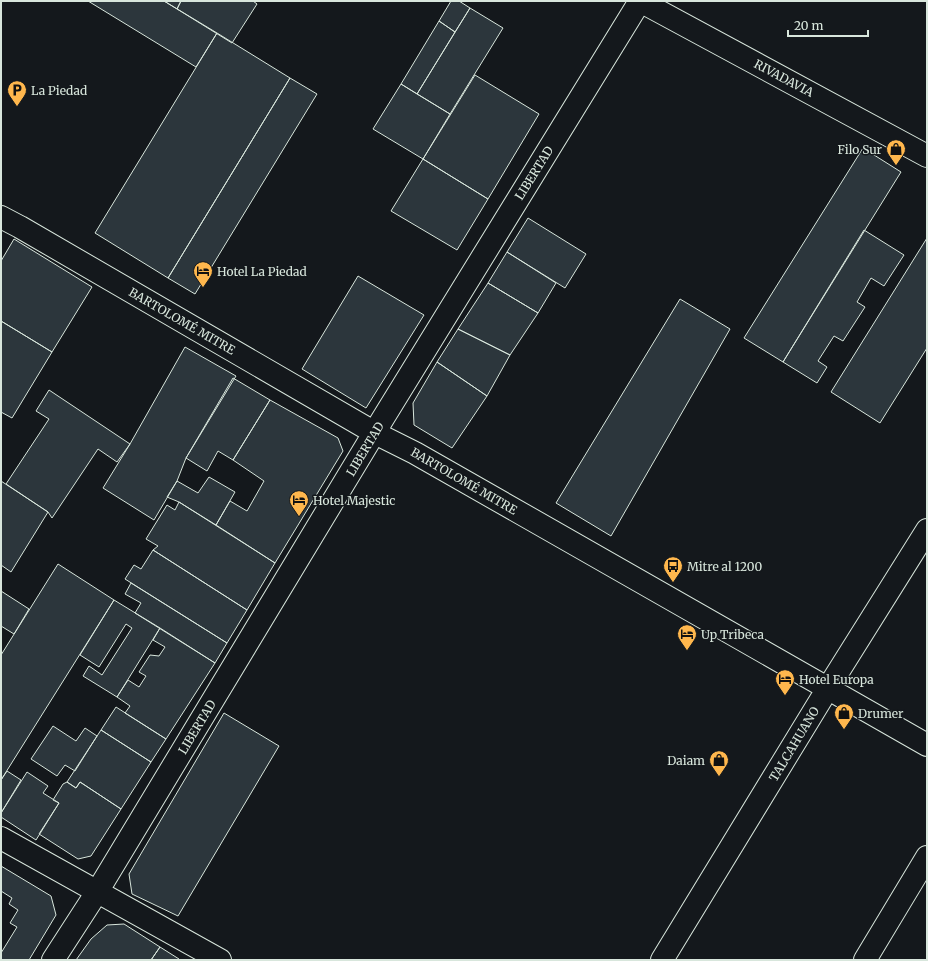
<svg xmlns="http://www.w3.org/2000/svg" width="928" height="961" font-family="Merriweather,serif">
  <rect width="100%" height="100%" fill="#14181c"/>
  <path fill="#2c363c" stroke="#d8e6dc" d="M88,1H164L217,33L196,67Z
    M164,1H181L177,9Z
    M181,1H253L257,4L232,43L177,9Z
    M451,1H459L470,8L455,32L439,21Z
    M470,8L503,28L450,114L417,94Z
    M439,21L455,32L417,94L401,84Z
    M217,33L290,78L168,278L95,233Z
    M475,75L539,114L488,199L423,159Z
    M290,78L317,94L195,294L168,278Z
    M401,84L450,114L423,159L373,129Z
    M863,148L901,172L783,362L744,338Z
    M423,159L488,199L457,250L391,211Z
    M528,218L586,254L565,288L507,252Z
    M864,230L904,255L884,286L871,278L857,302L865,307L843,341L834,336L818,361L827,367L817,383L783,362Z
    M927,238V348L880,423L831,392Z
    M14,239L92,287L52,352L1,321V261Z
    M507,252L556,283L538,313L488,283Z
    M358,276L424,315L366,408L302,369Z
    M488,283L538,313L510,355L458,329Z
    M680,299L730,329L611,536L556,503Z
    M1,321L52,352L12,418L1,412Z
    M458,329L510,355L487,396L437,362Z
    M185,347L236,376L186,458L177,481L154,520L103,488L130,444Z
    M437,362L487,396L452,448L414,425L413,403Z
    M233,378L270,400L233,460L218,451L207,471L186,458Z
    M49,390L130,444L117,462L98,449L52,518L48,512L6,484L49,419L36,411Z
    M270,400L338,438L343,451L275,563L216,525L230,501L247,511L264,481L233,460Z
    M209,477L235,492L216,525L179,502L167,497L177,481L198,493Z
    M1,481L48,512L11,572L1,565Z
    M179,502L275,563L247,610L153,550L158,546L146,539L167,505L175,510Z
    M153,550L247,610L227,643L125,579L134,565L141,569Z
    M58,564L114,600L1,780V655Z
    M131,583L227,643L215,663L135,613L141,603L125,594Z
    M1,591L29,609L14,634L1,626Z
    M114,600L160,628L117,697L83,676L89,666L102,675L132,628L126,624L99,667L80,655Z
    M160,628L215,663L166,739L125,713L130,706L117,697L128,680L139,687L146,676L139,672L150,655L159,656L165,647L153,640Z
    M116,707L166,739L151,762L101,730Z
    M224,713L279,746L178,916L132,894L129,874Z
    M53,726L76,741L85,728L97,736L75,771L65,765L57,776L31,759Z
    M101,730L151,762L121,809L80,782L76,788L67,782Z
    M7,771L21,780L1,813V780Z
    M27,772L48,786L43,793L59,803L36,840L1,817V813Z
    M67,782L76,788L80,782L121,809L91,856L78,859L39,834L59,803L53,800L63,784Z
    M1,866L51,896L56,915L29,960H1V953L17,927L10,923L18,910L9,904L12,898L1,891Z
    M124,924L160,947L151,960H76L91,939L107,925Z
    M160,947L179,959L178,960H151Z"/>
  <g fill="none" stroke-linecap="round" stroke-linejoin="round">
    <g stroke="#d8e6dc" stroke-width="24">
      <path id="street" d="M640,1L927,156
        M1,217L20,227L375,433L415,453L927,745
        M1,838L220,960
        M53,960L97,892L382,420L640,1
        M662,960L828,688L927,530
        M865,960L927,857"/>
    </g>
    <use href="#street" stroke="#14181c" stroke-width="22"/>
  </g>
  <defs>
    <g id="parking-pin" transform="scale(1)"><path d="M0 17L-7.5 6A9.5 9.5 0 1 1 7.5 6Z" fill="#ffb74d" stroke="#14181c"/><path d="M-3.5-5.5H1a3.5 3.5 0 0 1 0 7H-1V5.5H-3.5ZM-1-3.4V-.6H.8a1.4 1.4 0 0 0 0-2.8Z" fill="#111"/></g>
    <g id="shop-pin" transform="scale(1)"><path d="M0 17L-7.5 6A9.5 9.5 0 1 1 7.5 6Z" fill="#ffb74d" stroke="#14181c"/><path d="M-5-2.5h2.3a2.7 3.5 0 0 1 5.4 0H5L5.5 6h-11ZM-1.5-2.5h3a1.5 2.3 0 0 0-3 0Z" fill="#111"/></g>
    <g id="hotel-pin" transform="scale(1)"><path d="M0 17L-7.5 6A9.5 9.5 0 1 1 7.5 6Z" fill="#ffb74d" stroke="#14181c"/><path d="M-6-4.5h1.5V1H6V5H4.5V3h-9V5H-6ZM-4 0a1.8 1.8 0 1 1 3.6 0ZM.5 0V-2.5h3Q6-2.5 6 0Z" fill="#111"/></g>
    <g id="bus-pin" transform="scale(1)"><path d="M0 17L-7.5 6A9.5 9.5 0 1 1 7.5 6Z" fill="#ffb74d" stroke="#14181c"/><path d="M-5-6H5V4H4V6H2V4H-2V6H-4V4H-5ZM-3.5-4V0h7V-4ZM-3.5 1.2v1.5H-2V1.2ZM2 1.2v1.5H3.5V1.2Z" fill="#111"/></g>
  </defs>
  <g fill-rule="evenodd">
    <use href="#parking-pin" x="17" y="90"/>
    <use href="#shop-pin" x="896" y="149"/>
    <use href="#hotel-pin" x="203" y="271"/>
    <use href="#hotel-pin" x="299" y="500"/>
    <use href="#bus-pin" x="673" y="566"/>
    <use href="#hotel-pin" x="687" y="634"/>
    <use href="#hotel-pin" x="785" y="679"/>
    <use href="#shop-pin" x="844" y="713"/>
    <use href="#shop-pin" x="719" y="760"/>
  </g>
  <g text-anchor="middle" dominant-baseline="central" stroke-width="3" stroke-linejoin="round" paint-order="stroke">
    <g font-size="12" fill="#d8e6dc" stroke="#14181c">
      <text transform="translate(784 78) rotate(28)">RIVADAVIA</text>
      <text transform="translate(534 173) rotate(-58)">LIBERTAD</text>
      <text transform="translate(182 321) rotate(30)">BARTOLOMÉ MITRE</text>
      <text transform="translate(365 449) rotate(-59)">LIBERTAD</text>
      <text transform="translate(464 481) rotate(30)">BARTOLOMÉ MITRE</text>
      <text transform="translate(197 727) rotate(-59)">LIBERTAD</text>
      <text transform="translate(794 744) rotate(-59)">TALCAHUANO</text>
    </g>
    <g font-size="12" fill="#d8e6dc" stroke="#14181c" text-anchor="start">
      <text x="31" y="90">La Piedad</text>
      <text x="882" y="149" text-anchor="end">Filo Sur</text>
      <text x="217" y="271">Hotel La Piedad</text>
      <text x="313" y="500">Hotel Majestic</text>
      <text x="687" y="566">Mitre al 1200</text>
      <text x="701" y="634">Up Tribeca</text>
      <text x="799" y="679">Hotel Europa</text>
      <text x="858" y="713">Drumer</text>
      <text x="705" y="760" text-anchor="end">Daiam</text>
    </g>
  </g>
  <rect width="928" height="961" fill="none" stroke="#d8e6dc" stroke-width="4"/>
  <path d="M788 30v6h80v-6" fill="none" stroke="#d8e6dc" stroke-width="2"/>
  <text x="794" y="30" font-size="12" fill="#d8e6dc" stroke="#14181c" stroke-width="3" paint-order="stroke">20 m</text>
</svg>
